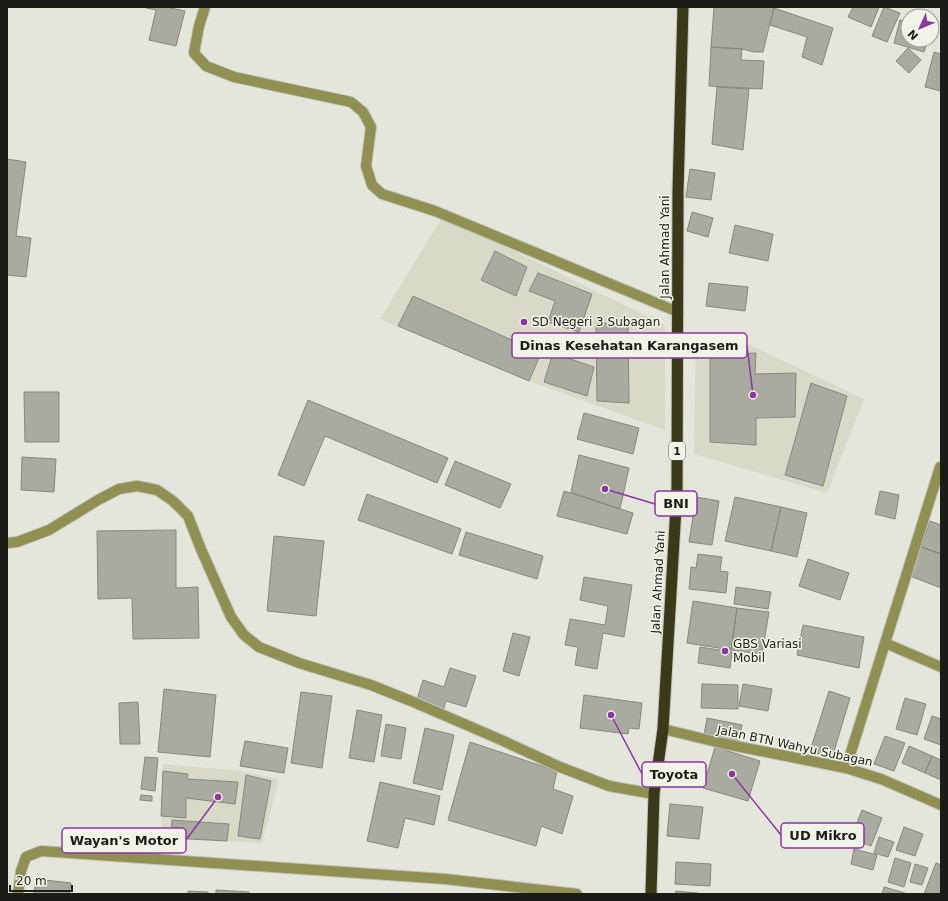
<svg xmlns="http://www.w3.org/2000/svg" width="948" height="901" font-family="'DejaVu Sans',sans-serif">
  <rect width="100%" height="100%" fill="#e5e6db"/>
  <path fill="#d8d9c7" d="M443,216L665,325V430L529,381L380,319Z
    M696,335L737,339L864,399L827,493L694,454Z
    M163,764L241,771L279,779L262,843L161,837Z"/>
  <path fill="#a9aaa0" stroke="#87877d" d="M142,7H166L185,11L176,46L149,40L156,10Z
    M714,7H774L763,52H754L742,49L711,47Z
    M853,7H879L871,27L848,17Z
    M884,7L900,13L887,42L872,36Z
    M774,8L833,28L822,65L802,57L807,37L770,25Z
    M900,20L908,22V40H928L924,52L894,43Z
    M711,47L742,49L741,60L764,61L762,89L709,86Z
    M908,48L921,60L909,73L896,61Z
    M934,52L941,54V91L925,87Z
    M717,87L749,89L743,150L712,144Z
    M7,159L26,162L16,236L31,238L26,277L7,275Z
    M690,169L715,173L711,200L686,197Z
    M692,212L713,218L708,237L687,231Z
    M735,225L773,234L768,261L729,253Z
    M495,251L527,267L516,296L481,280Z
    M538,273L592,294L579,332L548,322L555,301L529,291Z
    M709,283L748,287L745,311L706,306Z
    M413,296L541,353L529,381L398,326Z
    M596,323L628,324L629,403L597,401Z
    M553,353L594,367L587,396L544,382Z
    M756,353L755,374L796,373L795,417L756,418V445L710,442V356Z
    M811,383L847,396L823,486L785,475Z
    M24,392H59V442H25Z
    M308,400L448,458L437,483L325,436L304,486L278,475Z
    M584,413L639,428L633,454L577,439Z
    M579,455L629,468L620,509L571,492Z
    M22,457L56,459L54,492L21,490Z
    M455,461L511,484L500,508L445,485Z
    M564,491L633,513L627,534L557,516Z
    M880,491L899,495L895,519L875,514Z
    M367,494L461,529L452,554L358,520Z
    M696,497L719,501L712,545L689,542Z
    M735,497L781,507L771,551L725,541Z
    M781,507L807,513L797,557L771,551Z
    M930,521L941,525V554L921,547Z
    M176,530V588L198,587L199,638L133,639L132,598L98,599L97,531Z
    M466,532L543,556L537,579L459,555Z
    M274,536L324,541L316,616L267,611Z
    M921,547L941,554V588L910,576Z
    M698,554L722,557L720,571L728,572L726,593L689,589L691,567L696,568Z
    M808,559L849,573L840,600L799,586Z
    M584,577L632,585L624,637L603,633L597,669L575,665L578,647L565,645L570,619L605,625L608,606L580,600Z
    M736,587L771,592L768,609L734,604Z
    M693,601L737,608L731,650L687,643Z
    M737,608L769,612L762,654L731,650Z
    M803,625L864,637L859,668L797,655Z
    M513,633L530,637L519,676L503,671Z
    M700,647L732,652L730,668L698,663Z
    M450,668L476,676L466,707L446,701L443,711L416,703L423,680L444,687Z
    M702,684L738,685V709L701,708Z
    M743,684L772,689L768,711L739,706Z
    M164,689L216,695L210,757L158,752Z
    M829,691L850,698L832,758L810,751Z
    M301,692L332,696L322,768L291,763Z
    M584,695L642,703L639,729L629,728L628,734L580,728Z
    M905,698L926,704L917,735L896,729Z
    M138,702L140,744H120L119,703Z
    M357,710L382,715L374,762L349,758Z
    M932,716L941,719V745L924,739Z
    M707,718L742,725L738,743L704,735Z
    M386,724L406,728L401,759L381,756Z
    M425,728L454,735L442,790L413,783Z
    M885,736L905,743L894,771L874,764Z
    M245,741L288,748L284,773L240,766Z
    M470,742L557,771L553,789L573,796L562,834L541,826L536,846L448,820Z
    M909,746L932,756L925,773L902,763Z
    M715,747L760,761L748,801L703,788Z
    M932,756L941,760V780L925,773Z
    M145,757L158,758L155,791L141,789Z
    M163,771L188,774L187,779L238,782L235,804L186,798V818L161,816Z
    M246,775L271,781L260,839L238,836Z
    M380,782L440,796L434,825L405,818L398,848L367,841Z
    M141,795L152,796V801L140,800Z
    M670,804L703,807L699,839L667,836Z
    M862,810L882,818L871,846L851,838Z
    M172,820L229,824L227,841L171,838Z
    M904,827L923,834L915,856L896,850Z
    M879,837L894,842L888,857L874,853Z
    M854,849L877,855L873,870L851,864Z
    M895,858L911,863L904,887L888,882Z
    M676,862L711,864L710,886L675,884Z
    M936,863L941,865V894H924Z
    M915,864L928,868L922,885L910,882Z
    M36,879L71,883L69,894H34Z
    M884,887L905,893V894H882Z
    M216,890L249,892V894H216Z
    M188,891L208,892V894H188Z
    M676,891L697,893L701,894H675Z"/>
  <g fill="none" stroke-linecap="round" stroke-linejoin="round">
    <g stroke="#c1c2b8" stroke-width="12">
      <path id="minor" d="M205,7L199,26L194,53L206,66L234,77L351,102L363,112L371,127L366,166L372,185L382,194L435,211L678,312
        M7,543L17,542L49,530L98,500L119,489L137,486L157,490L173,501L188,516L200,547L231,617L244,635L259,647L299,663L371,685L411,701L499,739L560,767L609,786L654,794
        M885,643L941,667
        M663,729L721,743L846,768L881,779L941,805
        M846,768L940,467
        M18,894L21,871L26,857L41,851L445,879L577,894"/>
    </g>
    <g stroke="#c1c2b8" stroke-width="13">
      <path id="trunk" d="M651,894L654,794L663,729L677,490L678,191L683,7"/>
    </g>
    <use href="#minor" stroke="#8f9052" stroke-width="10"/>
    <use href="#trunk" stroke="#3a3a19" stroke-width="11"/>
  </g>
  <g fill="#8d35a2" stroke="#f2f3e8" stroke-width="1.5">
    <circle cx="524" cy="322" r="4"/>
    <circle cx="725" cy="651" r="4"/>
  </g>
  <g text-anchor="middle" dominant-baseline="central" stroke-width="3" stroke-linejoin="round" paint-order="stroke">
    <rect fill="#f2f3e8" stroke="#5c5c56" stroke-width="1" x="669" y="442" width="16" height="18" rx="3"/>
    <g font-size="11" font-weight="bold" fill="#1b1c18">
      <text x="677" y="451">1</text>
    </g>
    <g font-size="12" fill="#1b1c18" stroke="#f2f3e8">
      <text transform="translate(665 247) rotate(-90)">Jalan Ahmad Yani</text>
      <text transform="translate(658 582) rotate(-87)">Jalan Ahmad Yani</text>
      <text transform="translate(795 746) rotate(12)">Jalan BTN Wahyu Subagan</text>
    </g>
    <g font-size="12" fill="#1b1c18" stroke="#f2f3e8" text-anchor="start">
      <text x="532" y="322">SD Negeri 3 Subagan</text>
      <text x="733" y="644">GBS Variasi<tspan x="733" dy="14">Mobil</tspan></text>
    </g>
  </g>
  <path fill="none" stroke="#8d35a2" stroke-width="1.5" d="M753 395L747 346M605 489L655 504M611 715L642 774M732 774L781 835M218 797L186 840"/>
  <g fill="#8d35a2" stroke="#f2f3e8" stroke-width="1.5">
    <circle cx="753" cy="395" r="4"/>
    <circle cx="605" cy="489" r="4"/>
    <circle cx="611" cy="715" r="4"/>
    <circle cx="732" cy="774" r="4"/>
    <circle cx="218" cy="797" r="4"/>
  </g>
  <g fill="#f2f3e8" stroke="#8d35a2" stroke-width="1.5">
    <rect x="512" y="333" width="235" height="25" rx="4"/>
    <rect x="655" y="491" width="42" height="25" rx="4"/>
    <rect x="642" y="762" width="64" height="25" rx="4"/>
    <rect x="781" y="823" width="83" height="25" rx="4"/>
    <rect x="62" y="828" width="124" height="25" rx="4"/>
  </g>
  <g font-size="13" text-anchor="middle" font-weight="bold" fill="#1b1c18">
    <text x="629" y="350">Dinas Kesehatan Karangasem</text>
    <text x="676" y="508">BNI</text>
    <text x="674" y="779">Toyota</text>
    <text x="823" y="840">UD Mikro</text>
    <text x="124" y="845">Wayan's Motor</text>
  </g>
  <rect width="948" height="901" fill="none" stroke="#1b1c18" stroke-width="16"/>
  <g transform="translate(920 28) rotate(226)"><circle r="19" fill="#f2f3e8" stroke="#9c9d95"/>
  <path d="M0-3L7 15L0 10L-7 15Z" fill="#8d35a2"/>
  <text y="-6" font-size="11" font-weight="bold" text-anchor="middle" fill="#1b1c18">N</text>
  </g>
  <path d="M10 885v6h62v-6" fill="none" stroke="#1b1c18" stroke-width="2"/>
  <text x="16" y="885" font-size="12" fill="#1b1c18" stroke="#f2f3e8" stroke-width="3" paint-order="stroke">20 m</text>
</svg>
